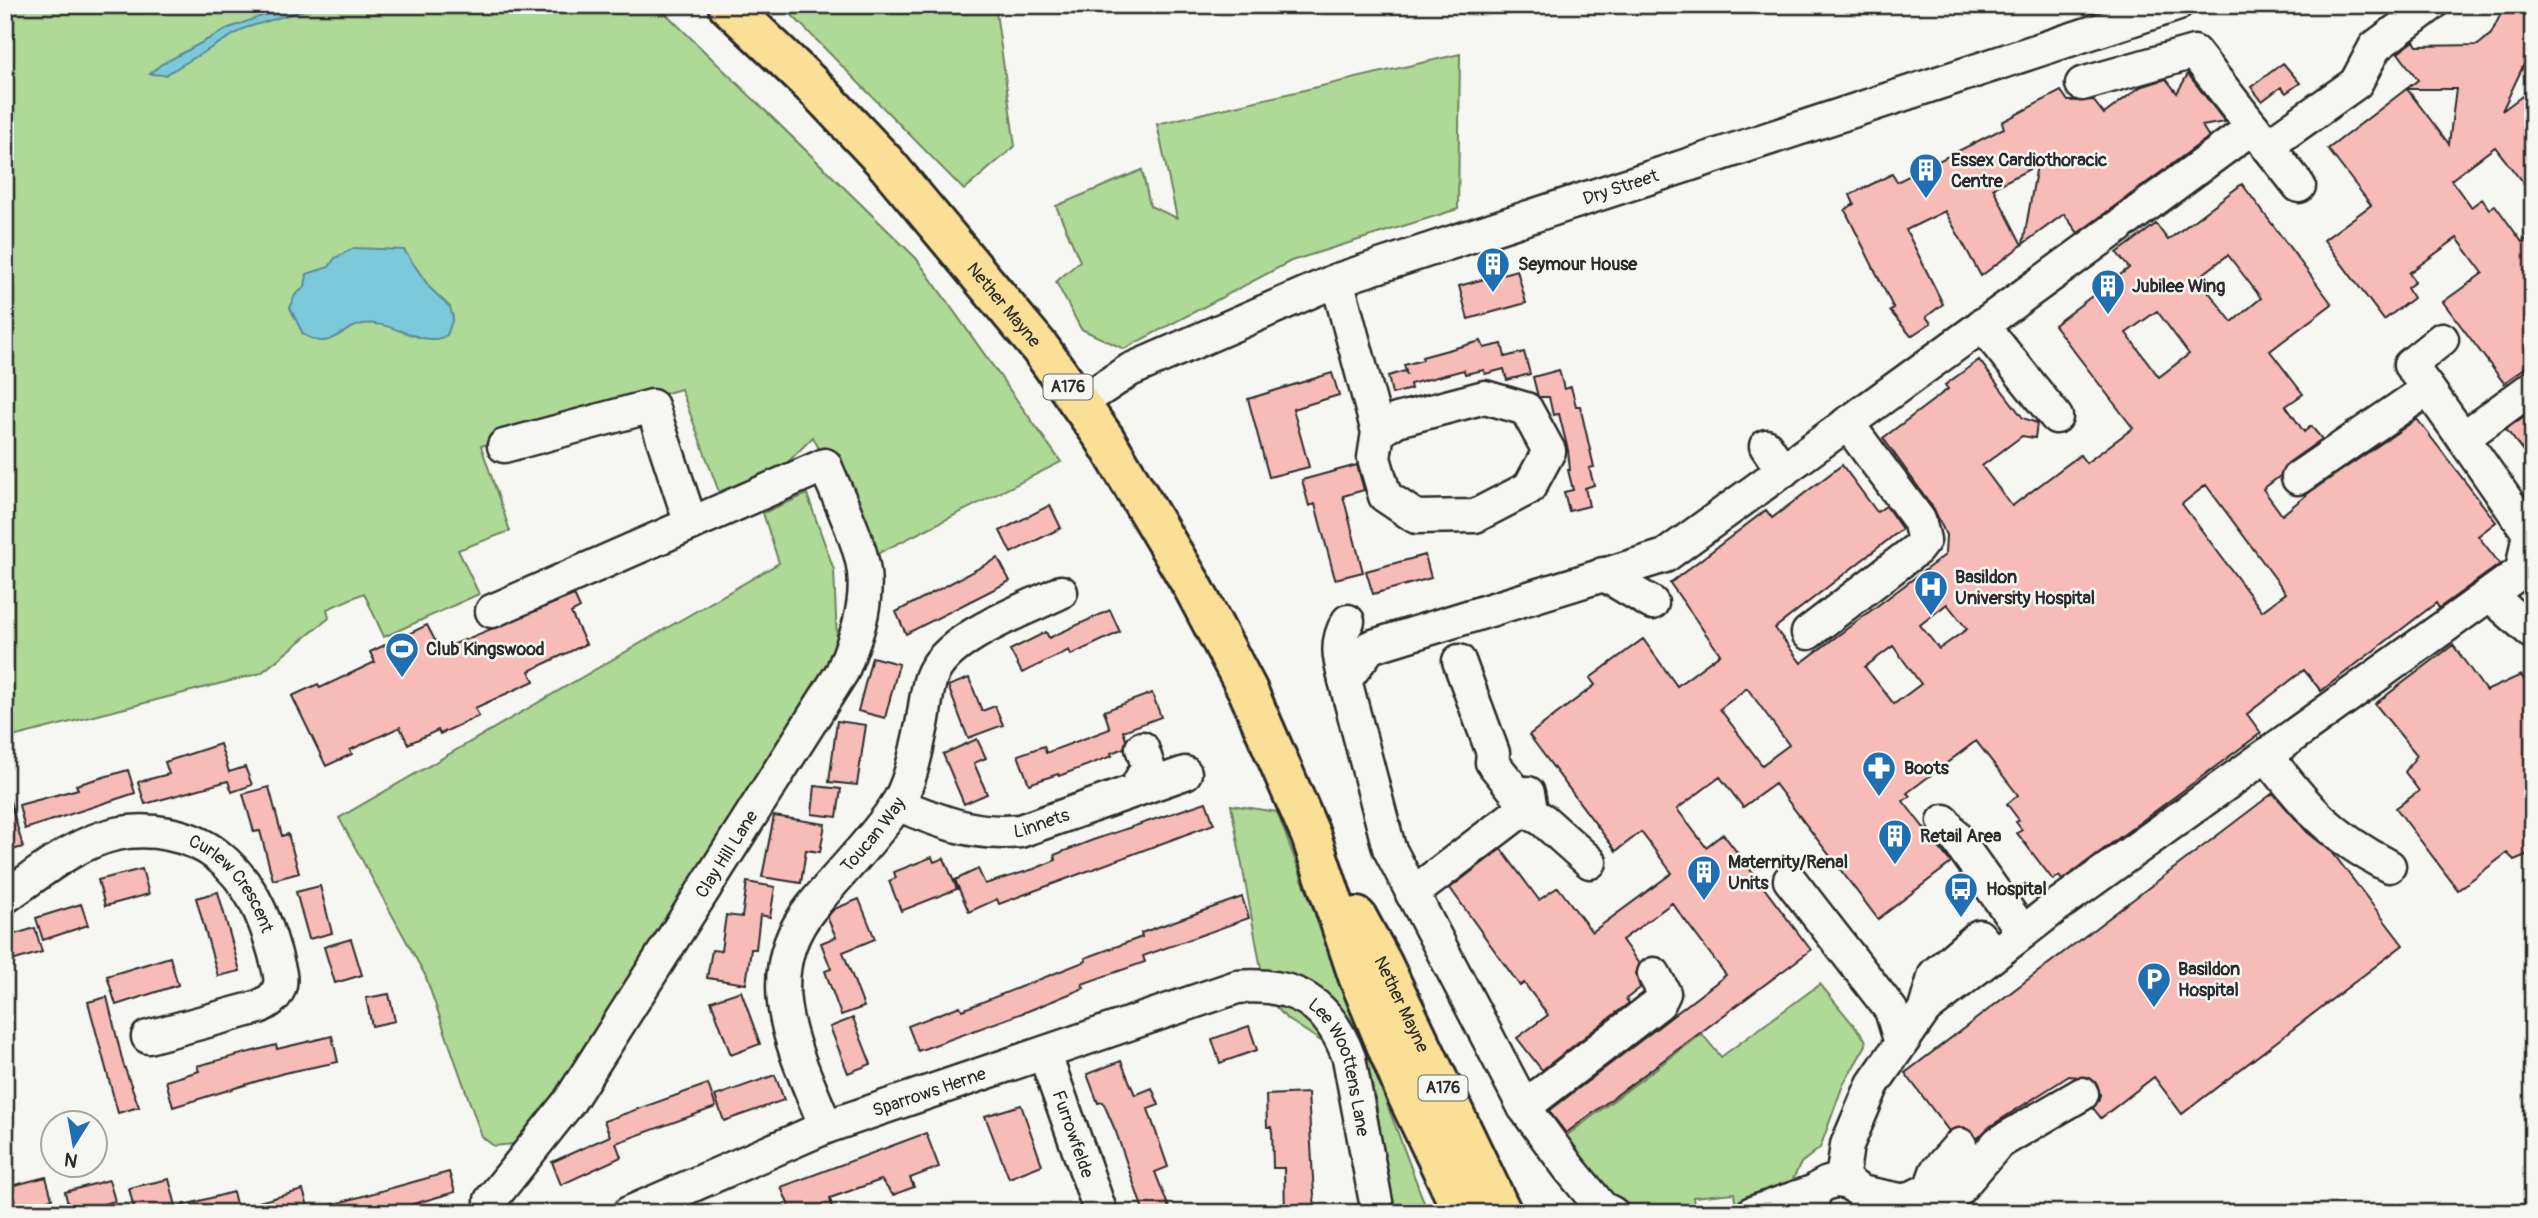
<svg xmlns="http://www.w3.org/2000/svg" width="2538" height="1218" font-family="Pangolin,sans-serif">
  <rect width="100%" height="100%" fill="#f6f6f2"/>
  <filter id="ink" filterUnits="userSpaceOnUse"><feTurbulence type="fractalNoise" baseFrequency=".0143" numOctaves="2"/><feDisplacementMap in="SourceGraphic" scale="14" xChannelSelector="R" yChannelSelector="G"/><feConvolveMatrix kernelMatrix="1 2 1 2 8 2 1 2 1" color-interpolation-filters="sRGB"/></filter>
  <g filter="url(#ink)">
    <path fill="#afd996" stroke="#6d8260" stroke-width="2" d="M5,5H657L916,258L1061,462L873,556L813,437L785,465L719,492L681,389L481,446L510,531L458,550L479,594L384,637L364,593L327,609L329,618L261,673L5,739Z
      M782,5H995L1015,146L964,190Z
      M1460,54L1458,209L1291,261L1124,349L1081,329L1056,282L1080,261L1056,206L1142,170L1150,206L1177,218L1157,124Z
      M807,494L834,570L837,641L813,694L558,1095L523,1143L494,1146L482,1137L425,975L339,818L779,563L763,513Z
      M1231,805L1277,812L1428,1213H1391L1375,1094L1333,1049L1286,1018L1266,996Z
      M1820,984L1865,1039L1866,1045L1843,1085L1820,1148L1801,1163L1787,1191L1762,1204L1736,1207L1734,1193L1693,1197L1694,1207L1624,1213L1558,1142L1702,1034L1721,1057Z"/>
    <path fill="#7dc9dc" stroke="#5c8a95" stroke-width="2" d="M292,5H321L245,28L165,75L150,74L160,65L229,28Z
      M354,248L404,250L430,288L450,307L453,318L447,335C424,350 391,319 363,324C339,328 331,353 303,334L290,308L295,295L305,287L307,274L329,267L335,258Z"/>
    <path fill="#f8bcb8" stroke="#2b2b2b" stroke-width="2" fill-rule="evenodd" d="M2505,5H2533V45L2502,111L2533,88V196L2495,147L2451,180L2471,207L2482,199L2489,209L2495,205L2522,242L2533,234V362L2504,383L2443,302L2483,273L2457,238L2409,273L2415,282L2407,288L2413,298L2384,320L2324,240L2371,205L2328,149L2418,80L2398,53L2414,41L2417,46L2478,45L2491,34ZM2407,89H2456L2449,144Z
      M2283,63L2300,83L2286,93L2281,87L2262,101L2251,87Z
      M2188,74L2225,122L2202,126L2209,137L2078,233L2064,214L2023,244L2037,165L1993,188L2022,245L1981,276L1945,211L1906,230L1943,304L1926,317L1931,323L1911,336L1890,311L1894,309L1845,210L1854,204L1850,195L1892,174L1897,182L2004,128L2002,122L2061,91L2068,101L2093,100L2104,114L2140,87L2166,79L2177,93Z
      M2242,184L2332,304L2270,351L2303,394L2286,406L2304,432L2311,426L2322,439L2288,463L2280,476L2263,489L2282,515L2310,492L2417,419L2496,522L2478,536L2500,564L2439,608L2436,603L2321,691L2304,670L2247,714L2261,733L2062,880L2059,876L2053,880L2017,833L2022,830L2016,822L2019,820L2007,804L2018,795L1976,741L1907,793L1910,796L1903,801L1951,863L1878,919L1775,784L1743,807L1720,777L1677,809L1706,847L1723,834L1811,950L1566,1133L1549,1111L1726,975L1672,903L1622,940L1639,964L1636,974L1640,988L1626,999L1629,1003L1542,1070L1517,1038L1548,1015L1524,983L1520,986L1450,888L1501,849L1539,900L1558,887L1592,932L1672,873L1641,832L1616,851L1529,735L1595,685L1590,678L1643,639L1677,686L1720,654L1670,583L1766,510L1772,518L1842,465L1877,512L1886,506L1902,529L1775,628L1801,663L1945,555L1946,535L1934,509L1883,438L1948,389L1945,385L1979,360L2023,418L2037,423L2035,438L2022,436L1982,466L2012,506L2080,455L2086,463L2133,428L2054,325L2129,268L2117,253L2140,236L2156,224L2168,240ZM2228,255L2261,298L2232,322L2198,278ZM2157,311L2189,354L2159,377L2126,333ZM2206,485L2286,593L2262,611L2182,504ZM1947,604L1967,629L1939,649L1920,625ZM1893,646L1921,684L1894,704L1865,667ZM1747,688L1789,745L1762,765L1720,709Z
      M1517,270L1526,303L1468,319L1459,286Z
      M1481,341L1484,348L1502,344L1505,357L1524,352L1530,374L1507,380L1504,369L1485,374L1484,370L1465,374L1464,370L1410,384L1411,389L1392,394L1388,376L1405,371L1407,375L1404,365L1423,360L1422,357Z
      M1559,370L1564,389L1571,387L1576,406H1580L1594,467L1589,468L1594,485L1585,488L1589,506L1569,511L1564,492L1573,490L1568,470H1570L1568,450L1559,414L1553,415L1549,397H1538L1533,377Z
      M1332,373L1339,395L1293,409L1309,467L1269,477L1248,399Z
      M2533,410V464L2506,429Z
      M1357,465L1364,490L1343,496L1363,572L1335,579L1315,504L1309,506L1302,480Z
      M1050,505L1061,528L1011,553L1000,531Z
      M1425,555L1431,578L1373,594L1366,571Z
      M998,558L1010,581L906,634L896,612Z
      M574,595L580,608L571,613L586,644L529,671L534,681L475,708L479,716L440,734L438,730L408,744L400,727L350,750L352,754L326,766L292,696L318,684L320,688L375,662L370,652L427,625L440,650Z
      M1110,610L1120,632L1071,655L1069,650L1022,673L1010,650L1046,632L1049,638Z
      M2453,645L2486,691L2521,675L2533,695V852L2514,860L2507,853L2458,890L2396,808L2419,791L2405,772L2417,755L2375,704Z
      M872,657L899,664L885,718L858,711Z
      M969,678L982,711L995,706L1003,725L968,738L948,686Z
      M1152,693L1161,717L1123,731L1126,740L1124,748L1111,753L1112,756L1059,776L1058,774L1029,784L1018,755L1044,746L1046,753L1110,729L1104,711Z
      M837,721L866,725L857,785L829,782Z
      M977,739L986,758L974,763L987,794L964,804L943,754Z
      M220,744L229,772L245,767L252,785L232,792L228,781L145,804L138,782L169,774L165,762Z
      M128,770L135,793L25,829L19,805L78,789L76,785Z
      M815,786L841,789L837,817L812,814Z
      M269,787L282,836L288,834L299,873L273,880L260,831L254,832L243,794Z
      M2273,793L2307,832L2332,852L2403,945L2182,1114L2154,1077L2101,1118L2093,1108L2100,1095L2097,1084L2090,1078L2069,1076L1989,1127L1977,1139L1964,1127L1949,1131L1905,1073Z
      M10,801L23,847L5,852V802Z
      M1206,802L1214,824L999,904L997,899L969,912L955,880L978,869L985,884L1034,869L1056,860L1054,855L1093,840Z
      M774,816L825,824L820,852L806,850L801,883L762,877Z
      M932,857L934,862L944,858L957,889L901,911L889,881L896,878L894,872Z
      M142,869L149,894L105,906L98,880Z
      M747,882L775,887L770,917L760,915L756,949H751L746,984L707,978L712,950L721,951L726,915L742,917Z
      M320,886L332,933L309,939L296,892Z
      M218,892L240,971L218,976L196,898Z
      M1242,897L1249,918L1143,956L1145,962L1082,984L1084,988L1028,1011L918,1051L908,1026L960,1006L962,1010L1086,961L1085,958L1142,937L1141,933Z
      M859,899L875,939L843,952L864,1007L841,1015L825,971L831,969L821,943L836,937L827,917L834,909Z
      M81,904L88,925L43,940L36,918Z
      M35,928L42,952L5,963V937Z
      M351,939L362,975L335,983L324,947Z
      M170,957L178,985L116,1005L107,976Z
      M741,991L760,1044L731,1055L711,1001Z
      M389,994L395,1021L372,1026L366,998Z
      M107,997L123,1063L139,1107L118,1113L88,1002Z
      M853,1018L871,1064L848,1073L830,1027Z
      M1249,1026L1257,1050L1220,1063L1212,1039Z
      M332,1036L338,1062L284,1073L173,1107L166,1081L199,1071L197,1066L276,1045L277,1049Z
      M1121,1061L1135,1095L1152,1088L1159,1105L1148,1109L1168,1167L1155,1172L1171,1213H1144L1116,1132L1103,1102L1098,1103L1087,1074Z
      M775,1075L784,1100L724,1121L715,1096Z
      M708,1084L716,1107L616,1143L621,1157L561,1185L552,1162L610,1136L604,1121Z
      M1308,1093L1315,1213H1285L1284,1168H1273L1272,1127H1267L1266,1095Z
      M1021,1105L1042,1165L1009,1178L985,1116Z
      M926,1133L939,1167L910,1178L914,1187L893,1195L881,1180L830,1198L833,1213H792L781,1187Z
      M449,1172L455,1192L382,1213H321L320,1208Z
      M46,1177L52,1199L16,1208L11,1186Z
      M169,1179L177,1210L135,1213L129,1188Z
      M109,1180L115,1201L70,1213L65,1192Z
      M303,1190L310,1213H177V1207L233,1192L237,1208Z"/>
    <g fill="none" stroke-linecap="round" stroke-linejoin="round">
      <g stroke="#2b2b2b" stroke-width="37">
        <g id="minor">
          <path d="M2082,84L2194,52L2299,186"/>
          <path d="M2267,146L2356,83L2375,47L2431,5"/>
          <path d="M2127,220L2253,127"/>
          <path d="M1337,280L1378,432L1397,420L1485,397L1526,409L1549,451L1529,488L1475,516L1416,517L1385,496L1374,458L1378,432"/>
          <path d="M1982,325L2056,417"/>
          <path d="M2428,389L2410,365L2442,339"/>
          <path id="s1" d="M1080,403L1130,370L1337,280L2176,5"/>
          <path d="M504,446L652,406L691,524"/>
          <path d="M1766,446L1783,471"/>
          <path d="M2298,478L2428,389L2463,438"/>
          <path d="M1603,574L1652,603"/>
          <path d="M2491,596L2533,633"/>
          <path d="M1808,633L1917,549L1924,540L1919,520L1847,423"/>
          <path d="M1459,661L1493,753L1492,762L1520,797L1523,809L1543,820L1590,862"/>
          <path d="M1345,680C1339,657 1335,642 1348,621"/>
          <path d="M2267,756C2306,807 2330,836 2389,866"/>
          <path d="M1135,790L1148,766L1142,748"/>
          <path id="s2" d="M897,804C938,821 974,836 1020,831L1185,773"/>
          <path d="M1944,821L2023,932"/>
          <path d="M1790,880L1891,1010L1901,1043"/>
          <path d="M1412,894L1530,804L1528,793"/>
          <path id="s3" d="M5,897C40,873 74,843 116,834C149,827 190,834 217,855C250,881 264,915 275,954C277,964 282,975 280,985C277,997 269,1002 259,1007L148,1037"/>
          <path d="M1925,1009L2058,905L2522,571L2529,533L2463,438L2533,387"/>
          <path id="s4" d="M1045,1055L1101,1213"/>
          <path d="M1524,1107L1659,1003L1664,993L1654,974"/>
          <path id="s5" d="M826,1127C797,1055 754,978 811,908C838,874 872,842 896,806C911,783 916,751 922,725C925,710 926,693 931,678C945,637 1025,610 1061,592"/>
          <path d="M1842,1180L1847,1145L1873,1084L1925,1009L1935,974L1979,936L1994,954"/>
          <path d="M1860,1192L1905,1201L1930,1189L1936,1172L1960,1145"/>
          <path id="s6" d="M491,1213V1200L569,1102L842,672C855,640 868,608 864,572C861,543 837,495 825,465L492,611"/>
          <path id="s7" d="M629,1213L826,1127L1237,987C1296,982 1329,1003 1349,1058L1378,1213"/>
          <path d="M1612,1213L1602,1208L1569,1168L1524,1107L1389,848L1345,680L1370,647L1665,556L2119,226"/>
          <path d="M1752,1213L1815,1191"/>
          <path d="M1809,1213L1815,1191C1830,1178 1846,1178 1860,1192"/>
          <path d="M1931,1213L1957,1191L1998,1143L2082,1094"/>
        </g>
      </g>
      <g stroke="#2b2b2b" stroke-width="44">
        <g id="major">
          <path id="s8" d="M728,5L817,90L885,162L1040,348L1105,439L1193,587L1248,691L1311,836L1358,976L1405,1091L1463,1213"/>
          <path id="s9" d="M1357,917L1382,963L1502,1213"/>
        </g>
      </g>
      <use href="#minor" stroke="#f6f6f2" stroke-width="32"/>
      <use href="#major" stroke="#fadf96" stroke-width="38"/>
    </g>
  </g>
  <defs>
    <g id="building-pin" transform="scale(1.75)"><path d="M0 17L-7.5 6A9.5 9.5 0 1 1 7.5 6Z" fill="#1f6fb2" stroke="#f6f6f2"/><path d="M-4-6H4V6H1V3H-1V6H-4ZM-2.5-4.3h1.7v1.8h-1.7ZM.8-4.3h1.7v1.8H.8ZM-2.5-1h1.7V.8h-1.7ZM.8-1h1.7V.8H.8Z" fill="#fff"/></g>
    <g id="hospital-pin" transform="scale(1.75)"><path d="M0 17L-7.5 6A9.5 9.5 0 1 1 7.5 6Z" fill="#1f6fb2" stroke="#f6f6f2"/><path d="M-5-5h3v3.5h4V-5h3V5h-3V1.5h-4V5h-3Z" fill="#fff"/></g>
    <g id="stadium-pin" transform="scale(1.75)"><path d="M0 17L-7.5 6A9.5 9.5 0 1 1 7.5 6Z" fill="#1f6fb2" stroke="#f6f6f2"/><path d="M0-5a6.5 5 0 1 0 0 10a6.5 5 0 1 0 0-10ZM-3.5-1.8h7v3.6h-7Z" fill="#fff"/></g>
    <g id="pharmacy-pin" transform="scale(1.75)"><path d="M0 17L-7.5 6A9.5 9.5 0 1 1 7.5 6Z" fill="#1f6fb2" stroke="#f6f6f2"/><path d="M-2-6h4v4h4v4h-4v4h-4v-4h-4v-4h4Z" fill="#fff"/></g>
    <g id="bus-pin" transform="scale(1.75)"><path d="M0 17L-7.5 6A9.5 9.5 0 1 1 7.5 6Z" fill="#1f6fb2" stroke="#f6f6f2"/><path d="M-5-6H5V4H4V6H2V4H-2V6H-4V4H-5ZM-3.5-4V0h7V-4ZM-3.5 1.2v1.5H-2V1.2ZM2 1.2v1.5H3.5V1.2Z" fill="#fff"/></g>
    <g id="parking-pin" transform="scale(1.75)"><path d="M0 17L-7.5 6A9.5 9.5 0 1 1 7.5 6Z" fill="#1f6fb2" stroke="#f6f6f2"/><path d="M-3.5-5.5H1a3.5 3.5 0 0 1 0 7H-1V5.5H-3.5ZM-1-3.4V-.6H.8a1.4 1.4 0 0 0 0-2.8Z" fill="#fff"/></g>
  </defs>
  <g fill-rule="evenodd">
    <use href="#building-pin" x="1926" y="170"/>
    <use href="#building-pin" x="1493" y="264"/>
    <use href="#building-pin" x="2108" y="286"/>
    <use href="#hospital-pin" x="1931" y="587"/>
    <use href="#stadium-pin" x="402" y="649"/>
    <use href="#pharmacy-pin" x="1879" y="768"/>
    <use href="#building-pin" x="1895" y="836"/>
    <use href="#building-pin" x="1704" y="872"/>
    <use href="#bus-pin" x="1961" y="889"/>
    <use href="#parking-pin" x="2154" y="979"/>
  </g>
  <g text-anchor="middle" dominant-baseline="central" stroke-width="5" stroke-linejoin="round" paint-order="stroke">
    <g fill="#f6f6f2" stroke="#686867" stroke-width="2">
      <rect x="1043.5" y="374.5" width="49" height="25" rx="5"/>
      <rect x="1418.5" y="1075.5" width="49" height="25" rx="5"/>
    </g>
    <g font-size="16" font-weight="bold" fill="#2b2b2b">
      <text x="1068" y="387">A176</text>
      <text x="1443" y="1088">A176</text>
    </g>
    <g font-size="18" font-weight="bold" fill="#2b2b2b" stroke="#f6f6f2" text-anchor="start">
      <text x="1951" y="160">Essex Cardiothoracic<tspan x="1951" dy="21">Centre</tspan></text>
      <text x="1518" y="264">Seymour House</text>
      <text x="2132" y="286">Jubilee Wing</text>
      <text x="1955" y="577">Basildon<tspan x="1955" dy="21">University Hospital</tspan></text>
      <text x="426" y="649">Club Kingswood</text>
      <text x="1904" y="768">Boots</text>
      <text x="1920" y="836">Retail Area</text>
      <text x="1728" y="862">Maternity/Renal<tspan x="1728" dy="21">Units</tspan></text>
      <text x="1986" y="889">Hospital</text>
      <text x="2178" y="969">Basildon<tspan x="2178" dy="21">Hospital</tspan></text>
    </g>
    <g font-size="18" fill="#2b2b2b" stroke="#f6f6f2">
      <text stroke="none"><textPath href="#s1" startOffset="584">Dry Street</textPath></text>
      <text stroke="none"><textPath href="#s8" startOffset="408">Nether Mayne</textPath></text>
      <text stroke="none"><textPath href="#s2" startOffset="150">Linnets</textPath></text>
      <text stroke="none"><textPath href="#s5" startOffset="329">Toucan Way</textPath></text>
      <text stroke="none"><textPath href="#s6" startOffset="432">Clay Hill Lane</textPath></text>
      <text stroke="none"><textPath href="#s3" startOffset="266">Curlew Crescent</textPath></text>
      <text stroke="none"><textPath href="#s9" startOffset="98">Nether Mayne</textPath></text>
      <text stroke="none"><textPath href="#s7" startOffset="800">Lee Woottens Lane</textPath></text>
      <text stroke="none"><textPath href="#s7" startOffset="324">Sparrows Herne</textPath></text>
      <text stroke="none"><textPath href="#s4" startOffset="84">Furrowfelde</textPath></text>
    </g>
  </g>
  <rect width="2538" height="1218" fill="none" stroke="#f6f6f2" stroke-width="28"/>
  <rect x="14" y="14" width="2510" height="1190" fill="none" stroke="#2b2b2b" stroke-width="2.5" filter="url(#ink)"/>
  <g transform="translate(74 1144) rotate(191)"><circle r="33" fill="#f6f6f2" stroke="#a5a5a2" stroke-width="2"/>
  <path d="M0-5L12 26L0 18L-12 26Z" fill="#1f6fb2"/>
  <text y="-10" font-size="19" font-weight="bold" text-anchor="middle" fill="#2b2b2b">N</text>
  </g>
</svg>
